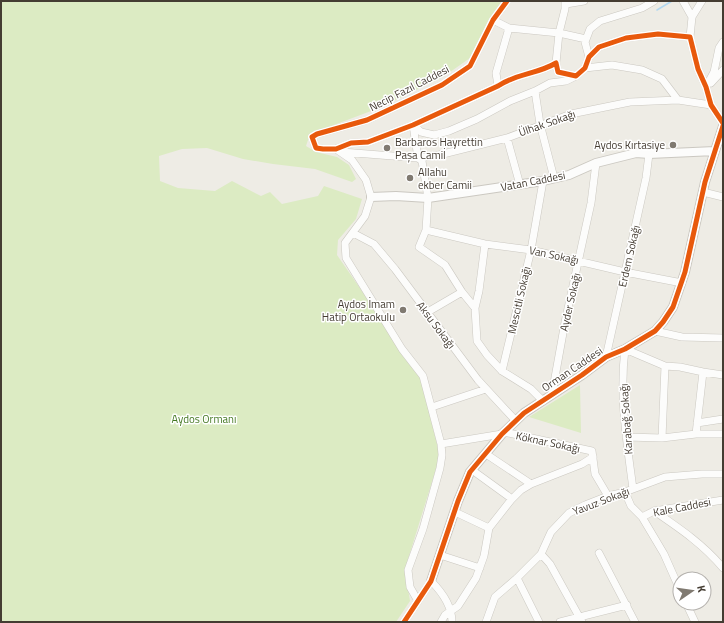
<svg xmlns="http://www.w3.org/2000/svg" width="724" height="623" font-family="'Titillium Web',sans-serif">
  <rect width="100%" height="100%" fill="#eeece5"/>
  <path fill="#dcebc3" d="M1,1H507L470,58L443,77L379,108L310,134L306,146L316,152L337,157L349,165L356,179L352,182L315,169L273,164L243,159L207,148L182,149L159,156L160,181L178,188L215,191L232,181L261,196L270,192L282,204L318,196L324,186L362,199L356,219L338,240L337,255L398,343L421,380L440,456L405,569L410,601L396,622H1Z
    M580,385L581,433L529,417Z"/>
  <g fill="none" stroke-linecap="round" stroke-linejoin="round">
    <path stroke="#b2d8f0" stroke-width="1.5" d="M657,10L672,1"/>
    <g stroke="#cbc8c1" stroke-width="8">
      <path id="minor" d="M507,1L493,20L470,66L442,85L367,120L317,134L312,137L316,148L323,149H336L351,143L368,142L413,125L498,86C515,74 538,74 556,63L558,72L576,76L585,68L589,57L599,47L626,38L658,34L690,37L698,69L706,87L711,105L723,123
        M683,1L692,17
        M566,4L584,1
        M493,20L509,28L559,33L586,39
        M690,37L692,17L702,1
        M589,57L585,42L590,29L600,21L642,8L654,1
        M556,63L559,33L565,9V1
        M585,68L612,65L642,70L662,79L678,100L711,105
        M711,83L723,70
        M498,86L496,73L509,28
        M706,87L714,72L719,48L723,42
        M535,91L540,124L554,178
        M413,125L418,158L439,155L507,138L571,114L630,102L678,100
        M413,125L421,132L434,135L449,131L477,119L510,101L535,91L550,83L566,81L576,76
        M507,138L520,185
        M336,149L352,160L366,180L371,197L365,216L345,243L346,258L402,349L423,376L441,444L442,455L440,468L423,529L408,570L410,587L418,601
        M342,152L418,158L422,161L428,198L426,230L419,247L445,265L462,292L475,308L477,341L487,355L502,371L531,389L543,401
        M703,192L723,197
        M426,230L485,244L531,250L625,272L682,283
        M353,233L374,244L395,269L478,380L516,421
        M475,308L479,291L485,244
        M426,313L462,292
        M655,331L682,337L723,338
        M606,357L646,178L649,154
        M502,371L531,250L543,181
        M552,394L565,322L591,203L596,163
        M432,407L486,389
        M697,423L723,419
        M504,432L592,451L595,474L608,496
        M696,434L703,372
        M626,437L662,438L696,434H723
        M662,438L665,366
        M441,444L502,434
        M486,454L531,484
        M472,470L512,499
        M633,489C627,443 619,396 625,349L665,366L680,367L703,372L723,375
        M625,492L631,506L642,517L664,554L680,590
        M654,511C679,528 703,544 723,568
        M455,512L489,528
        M642,517L654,511L723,500
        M599,553L635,622
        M541,554L550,564L582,622
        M440,555L480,568
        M517,578L539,622
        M686,603L695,622
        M404,622L431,581C442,592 452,606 452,622
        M441,622L445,615L458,606L476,578L484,556L489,528L511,500L521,490L531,484L582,464L593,457
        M486,622L495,597L517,578L541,554L551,532L569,513L585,505L608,496L625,492L665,477L702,474H723
        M560,622L627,605"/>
    </g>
    <g stroke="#cbc8c1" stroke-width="10">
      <path id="tertiary" d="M371,197L396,196L428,198L543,181L569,175L596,163L636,153L649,154L715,151
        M431,581L458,501L470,472L502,434L524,413L582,375L606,357L625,349L655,331L663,322L673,307L685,272L705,182L723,126"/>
    </g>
    <use href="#minor" stroke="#fcfcfb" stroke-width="7"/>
    <use href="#tertiary" stroke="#fcfcfb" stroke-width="8"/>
    <g stroke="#fff" stroke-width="8">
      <path id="cycleway" d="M507,1L493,20L470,66L442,85L367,120L317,134L312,137L316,148L323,149H336L351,143L368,142L413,125L498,86C515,74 538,74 556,63L558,72L576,76L585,68L589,57L599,47L626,38L658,34L690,37L698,69L706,87L711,105L723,123
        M404,622L431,581L458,501L470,472L502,434L524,413L582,375L606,357L625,349L655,331L663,322L673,307L685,272L705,182L723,126"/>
    </g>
    <use href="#cycleway" stroke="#e8590c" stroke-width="5"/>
  </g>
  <g fill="#807a71" stroke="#fff" stroke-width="1.5">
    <circle cx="673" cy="145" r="4"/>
    <circle cx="387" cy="148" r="4"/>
    <circle cx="410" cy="178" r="4"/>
    <circle cx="403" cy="310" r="4"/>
  </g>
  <g text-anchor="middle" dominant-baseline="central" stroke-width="3" stroke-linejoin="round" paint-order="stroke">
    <g font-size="11" fill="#443c32" stroke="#fff">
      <text transform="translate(409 88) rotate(-27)">Necip Fazıl Caddesi</text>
      <text transform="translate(547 123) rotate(-19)">Ülhak Sokağı</text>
      <text transform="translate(533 181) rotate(-11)">Vatan Caddesi</text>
      <text transform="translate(554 255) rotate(12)">Van Sokağı</text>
      <text transform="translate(629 256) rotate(-77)">Erdem Sokağı</text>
      <text transform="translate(519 300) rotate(-77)">Mescitli Sokağı</text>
      <text transform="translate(570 302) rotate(-77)">Ayder Sokağı</text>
      <text transform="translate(436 325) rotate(53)">Aksu Sokağı</text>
      <text transform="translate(572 369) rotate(-34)">Orman Caddesi</text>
      <text transform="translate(626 419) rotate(-94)">Karabağ Sokağı</text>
      <text transform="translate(548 442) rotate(12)">Köknar Sokağı</text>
      <text transform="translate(601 501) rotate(-21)">Yavuz Sokağı</text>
      <text transform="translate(682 507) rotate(-11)">Kale Caddesi</text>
    </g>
    <g font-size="11" fill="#443c32" stroke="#fff" text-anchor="start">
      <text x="395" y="142">Barbaros Hayrettin<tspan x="395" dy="13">Paşa Camiİ</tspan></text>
      <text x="665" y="145" text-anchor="end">Aydos Kırtasiye</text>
      <text x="418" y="172">Allahu<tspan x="418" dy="13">ekber Camii</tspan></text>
      <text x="395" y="304" text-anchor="end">Aydos İmam<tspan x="395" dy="13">Hatip Ortaokulu</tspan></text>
    </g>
    <g font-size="11" fill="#447822" stroke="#fff">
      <text x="204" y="419">Aydos Ormanı</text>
    </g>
  </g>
  <rect width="724" height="623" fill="none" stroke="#443c32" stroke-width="4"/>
  <g transform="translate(692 591) rotate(77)"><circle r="19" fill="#ffffff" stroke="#b4b1ad"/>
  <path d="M0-3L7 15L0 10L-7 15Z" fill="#807a71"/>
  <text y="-6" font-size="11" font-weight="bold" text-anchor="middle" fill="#443c32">K</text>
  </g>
</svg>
